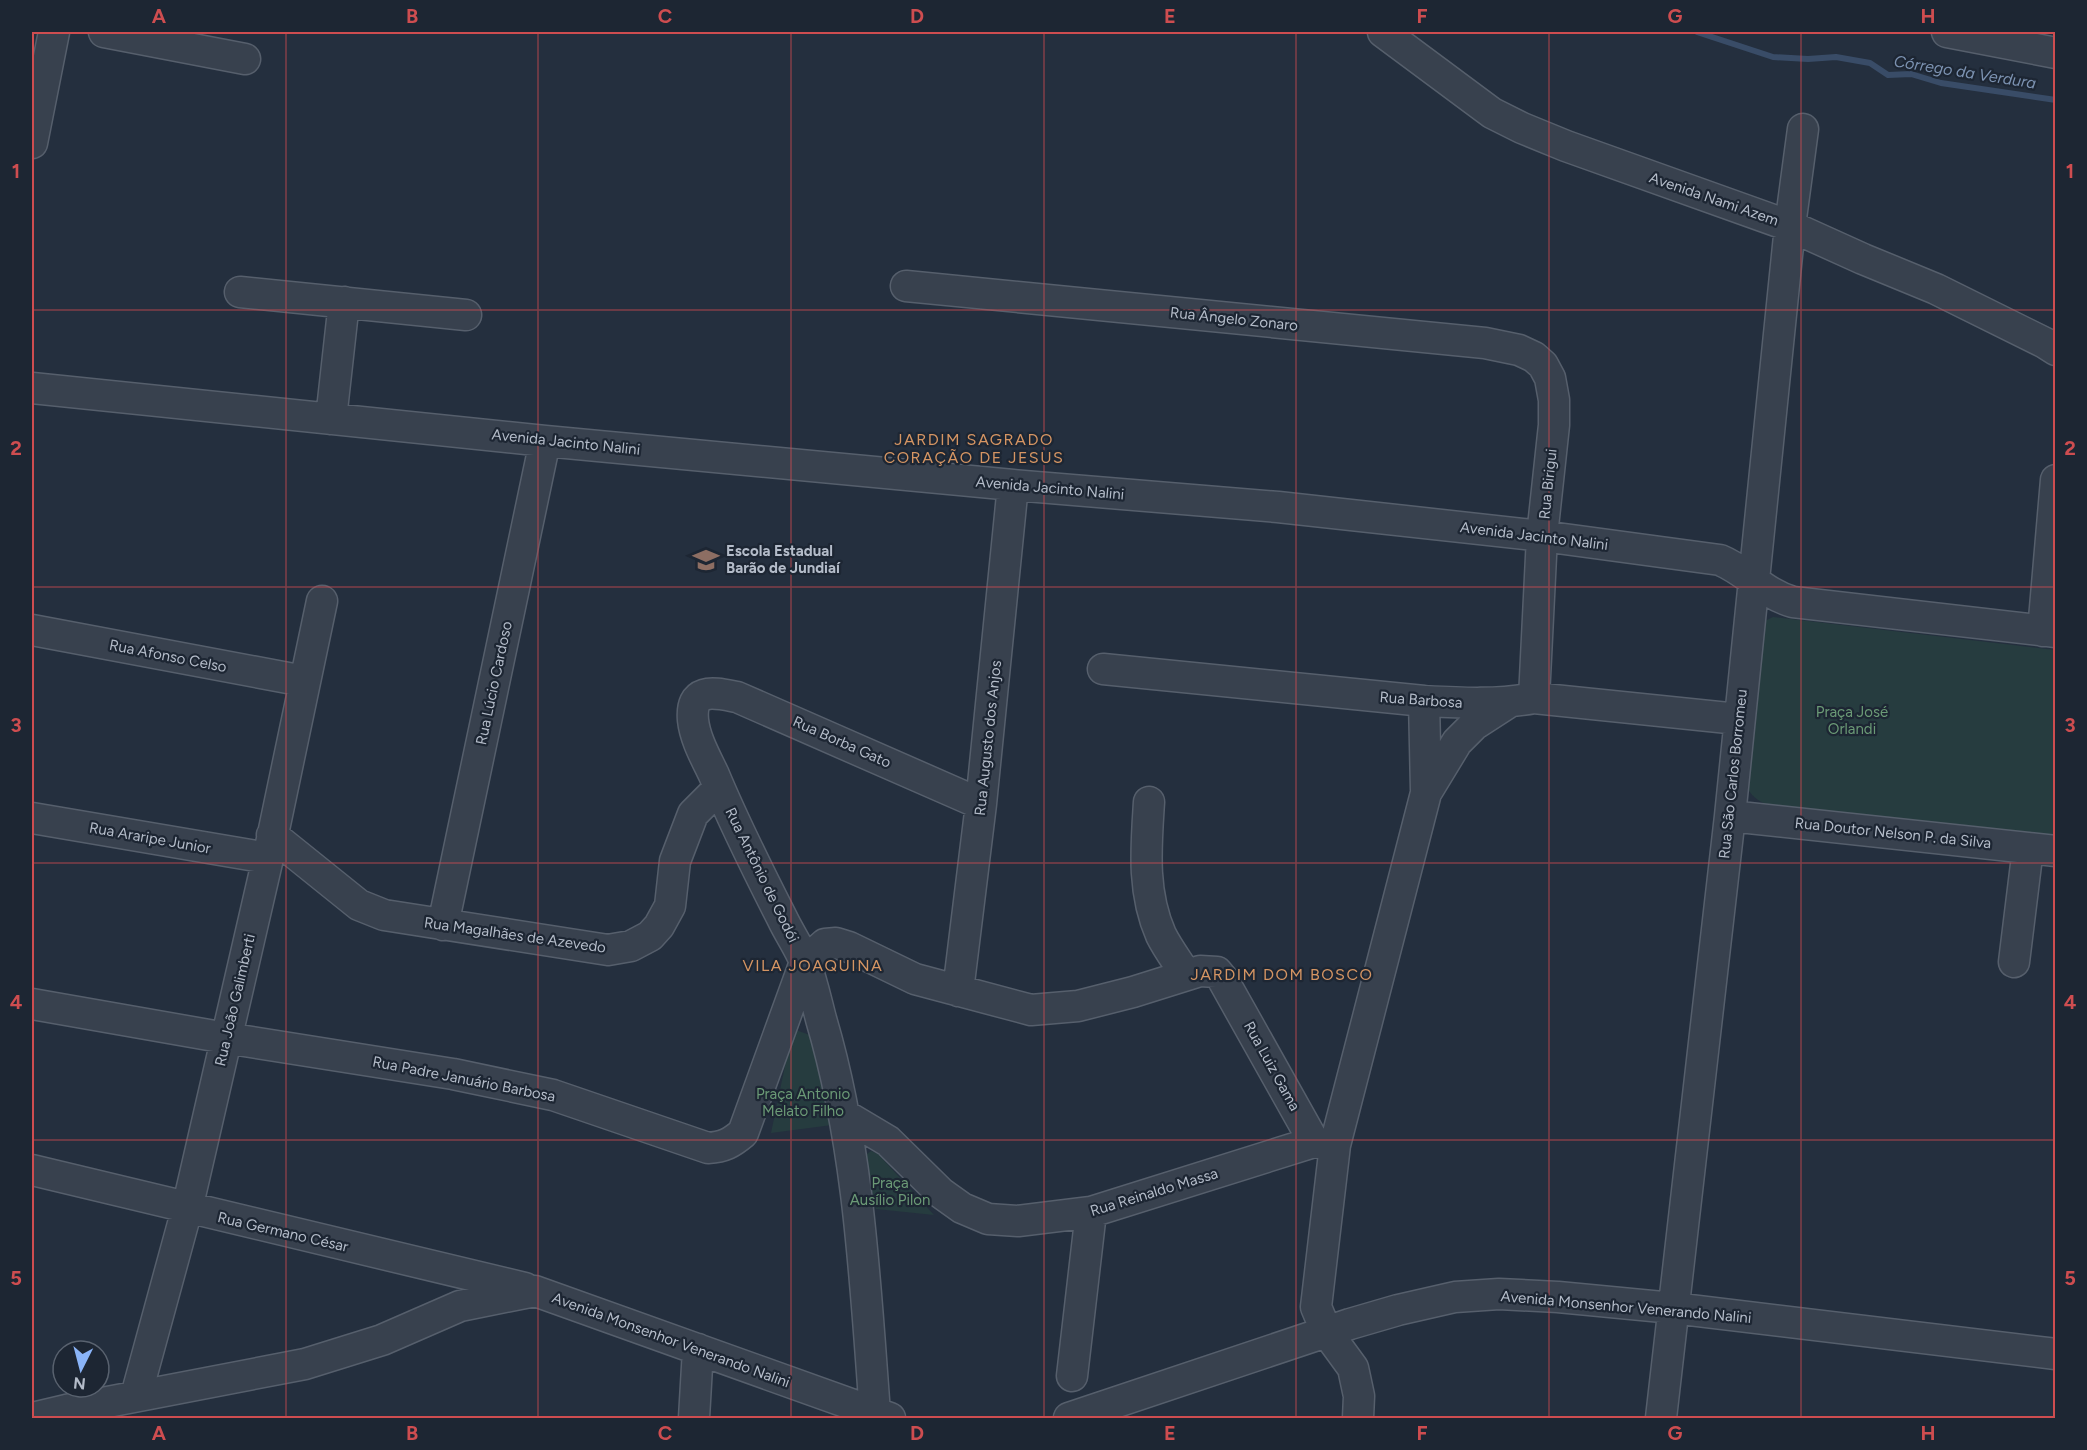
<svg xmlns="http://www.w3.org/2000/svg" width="2087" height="1450" font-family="Figtree,sans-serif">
  <rect width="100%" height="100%" fill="#242f3e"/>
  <path fill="#263c3f" d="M1773,617L2055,650V837L1773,809C1764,803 1751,798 1747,787L1761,627L1765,621Z
    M796,1030L815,1037L832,1125L771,1133L789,1047Z
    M871,1151L878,1154L934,1215L876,1209L864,1156Z"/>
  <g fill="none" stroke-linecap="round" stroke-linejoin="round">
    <path stroke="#394c67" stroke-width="6" d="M1697,32L1773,57L1808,59L1836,57L1870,63L1888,75L1911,74L1941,83L2056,100"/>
    <g stroke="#565f6c" stroke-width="33">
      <path id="minor" d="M104,32L245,59
        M1383,32L1492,113L1522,128L1566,146L1790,226L1863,259L1936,289L2045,343L2056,350
        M1947,32L2056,53
        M32,143L54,32
        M906,286L1485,343L1519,350L1534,357L1543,365L1550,378L1554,400V425L1542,536L1534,698
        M240,292L466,315
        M32,388L545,441L1013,485L1278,507L1542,536L1720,560C1747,571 1764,594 1793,602L2056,632
        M331,419L344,302
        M32,630L304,681
        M2043,631L2056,480
        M1103,669L1424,701C1462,703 1497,705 1534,698L1738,719
        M1424,701L1426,790
        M1149,802C1146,848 1142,892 1161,935C1168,949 1178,962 1186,975
        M1730,816L2056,851
        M32,818L268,858
        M272,835L359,905L384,915L608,950L631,946L650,936L659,926L670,906L675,861L693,814L719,788
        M443,925L545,441
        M2014,962L2028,848
        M958,991L981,804L1013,485
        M32,1004L226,1038L453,1074L553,1095L708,1148C724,1147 731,1143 743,1133L805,962L825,944L836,943L849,947L915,979L1031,1010L1078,1006L1133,992L1200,971L1217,972L1222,978L1314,1142L1335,1145
        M846,1116L888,1141L941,1193L962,1208L988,1219L1018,1221L1091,1212L1314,1142
        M32,1170L525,1288
        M1072,1376L1091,1212
        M136,1396L187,1209L268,858L322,601
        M875,1413C865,1281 859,1147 821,1019C816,1000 812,981 805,962C799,947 789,933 782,918C758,871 734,823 714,775C706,758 695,739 693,720C690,686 715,693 737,697L981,804
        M32,1418L66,1410L305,1364L382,1340L460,1306L535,1291L890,1418
        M694,1418L698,1349
        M1069,1418L1350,1324L1398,1310L1455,1297L1499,1294L1558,1297L1673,1308L2056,1354
        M1358,1418L1359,1396L1353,1368L1326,1331L1316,1307L1335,1145L1426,793L1457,742L1474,725L1508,703
        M1661,1418L1730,816L1790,226L1803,129"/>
    </g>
    <use href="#minor" stroke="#38414e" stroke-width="30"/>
  </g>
  <path fill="none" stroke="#ce4d50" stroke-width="1.5" stroke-opacity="0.55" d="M286,32V1418M538,32V1418M791,32V1418M1044,32V1418M1296,32V1418M1549,32V1418M1801,32V1418M32,310H2056M32,587H2056M32,863H2056M32,1140H2056"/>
  <defs>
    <g id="school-bare" transform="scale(2.07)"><path d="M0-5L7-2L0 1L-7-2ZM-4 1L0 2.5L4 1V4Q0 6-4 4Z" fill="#8d6e63" stroke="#1d2633" stroke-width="2.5" paint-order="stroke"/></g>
  </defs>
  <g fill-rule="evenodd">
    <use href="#school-bare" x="706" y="560"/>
  </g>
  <g text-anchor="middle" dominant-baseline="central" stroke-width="4.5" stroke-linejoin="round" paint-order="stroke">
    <g font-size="15" fill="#b4bcc9" stroke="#1d2633">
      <text transform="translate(1714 199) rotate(19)">Avenida Nami Azem</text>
      <text transform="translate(1234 319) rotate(6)">Rua Ângelo Zonaro</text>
      <text transform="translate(566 442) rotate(6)">Avenida Jacinto Nalini</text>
      <text transform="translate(1548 484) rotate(-84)">Rua Birigui</text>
      <text transform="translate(1050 488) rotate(5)">Avenida Jacinto Nalini</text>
      <text transform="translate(1534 536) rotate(7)">Avenida Jacinto Nalini</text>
      <text transform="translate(168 656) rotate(11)">Rua Afonso Celso</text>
      <text transform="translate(494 683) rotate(-78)">Rua Lúcio Cardoso</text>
      <text transform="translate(1421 700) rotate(4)">Rua Barbosa</text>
      <text transform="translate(988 738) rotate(-84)">Rua Augusto dos Anjos</text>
      <text transform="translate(842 742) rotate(24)">Rua Borba Gato</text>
      <text transform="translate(1733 774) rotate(-84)">Rua São Carlos Borromeu</text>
      <text transform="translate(1893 833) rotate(6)">Rua Doutor Nelson P. da Silva</text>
      <text transform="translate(150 838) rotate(10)">Rua Araripe Junior</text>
      <text transform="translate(762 875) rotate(64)">Rua Antônio de Godói</text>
      <text transform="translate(515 935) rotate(8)">Rua Magalhães de Azevedo</text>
      <text transform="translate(235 1000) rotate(-77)">Rua João Galimberti</text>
      <text transform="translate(1272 1066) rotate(61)">Rua Luiz Gama</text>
      <text transform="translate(464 1079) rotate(11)">Rua Padre Januário Barbosa</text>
      <text transform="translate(1154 1192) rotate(-17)">Rua Reinaldo Massa</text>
      <text transform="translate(283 1232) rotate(13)">Rua Germano César</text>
      <text transform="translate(1626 1307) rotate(5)">Avenida Monsenhor Venerando Nalini</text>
      <text transform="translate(671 1340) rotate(20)">Avenida Monsenhor Venerando Nalini</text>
    </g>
    <g font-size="15" font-weight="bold" fill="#b4bcc9" stroke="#1d2633" text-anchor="start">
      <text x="726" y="551">Escola Estadual<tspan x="726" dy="17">Barão de Jundiaí</tspan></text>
    </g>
    <g font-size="15" fill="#6b9a76" stroke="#1d2633">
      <text x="1852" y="712">Praça José<tspan x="1852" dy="17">Orlandi</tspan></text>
      <text x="803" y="1094">Praça Antonio<tspan x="803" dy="17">Melato Filho</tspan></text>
      <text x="890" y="1183">Praça<tspan x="890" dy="17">Ausílio Pilon</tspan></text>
    </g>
    <g font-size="16" font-style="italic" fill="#7c92b1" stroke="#1d2633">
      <text transform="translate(1965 72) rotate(9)">Córrego da Verdura</text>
    </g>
    <g font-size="16" letter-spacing="1.5" fill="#d59563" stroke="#1d2633">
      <text x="974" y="439">JARDIM SAGRADO<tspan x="974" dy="18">CORAÇÃO DE JESUS</tspan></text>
      <text x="813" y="965">VILA JOAQUINA</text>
      <text x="1282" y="974">JARDIM DOM BOSCO</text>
    </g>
  </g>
  <rect width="2087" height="1450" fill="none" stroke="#1d2633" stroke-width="66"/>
  <g transform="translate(81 1369) rotate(186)"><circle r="28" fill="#1d2633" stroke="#59626f" stroke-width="1.5"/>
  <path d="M0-4.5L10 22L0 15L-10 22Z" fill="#8ab4f8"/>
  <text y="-9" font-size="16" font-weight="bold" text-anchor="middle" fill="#b4bcc9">N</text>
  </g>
  <rect x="33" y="33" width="2021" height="1384" fill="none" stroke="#ce4d50" stroke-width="2"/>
  <g font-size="20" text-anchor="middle" font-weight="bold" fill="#ce4d50">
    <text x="159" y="23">A</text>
    <text x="412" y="23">B</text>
    <text x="665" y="23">C</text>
    <text x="917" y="23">D</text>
    <text x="1170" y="23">E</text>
    <text x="1422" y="23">F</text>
    <text x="1675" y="23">G</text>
    <text x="1928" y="23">H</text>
    <text x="16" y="178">1</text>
    <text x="2070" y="178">1</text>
    <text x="16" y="455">2</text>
    <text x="2070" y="455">2</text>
    <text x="16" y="732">3</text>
    <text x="2070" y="732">3</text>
    <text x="16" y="1009">4</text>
    <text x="2070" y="1009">4</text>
    <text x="16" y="1285">5</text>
    <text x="2070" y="1285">5</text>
    <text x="159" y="1440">A</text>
    <text x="412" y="1440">B</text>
    <text x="665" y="1440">C</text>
    <text x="917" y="1440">D</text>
    <text x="1170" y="1440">E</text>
    <text x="1422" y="1440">F</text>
    <text x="1675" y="1440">G</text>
    <text x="1928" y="1440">H</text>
  </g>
</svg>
